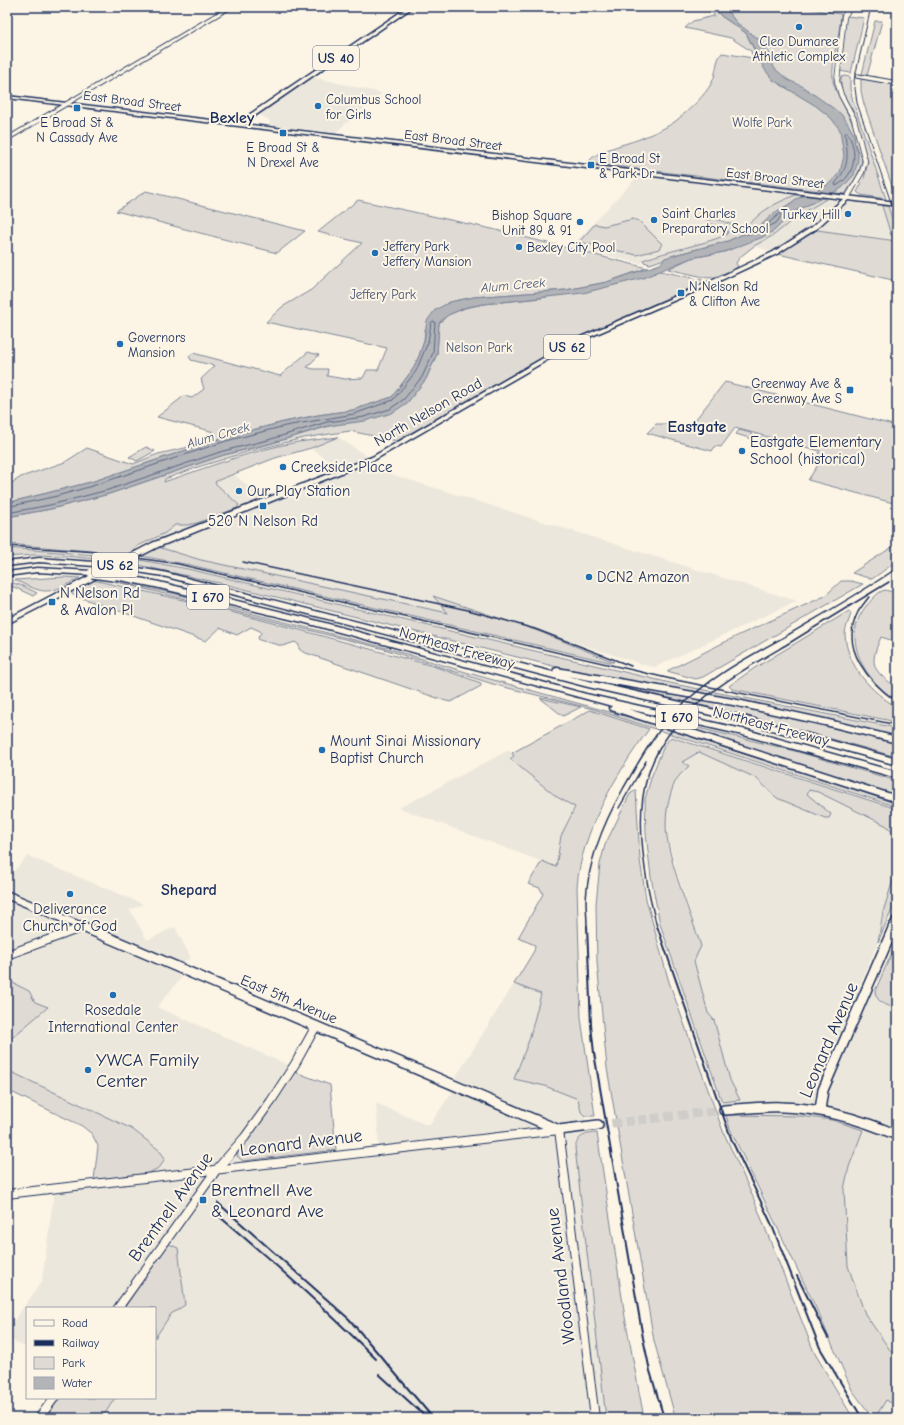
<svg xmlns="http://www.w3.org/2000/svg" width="904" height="1425" font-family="'Comic Neue',sans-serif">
  <rect width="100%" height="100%" fill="#fcf5e5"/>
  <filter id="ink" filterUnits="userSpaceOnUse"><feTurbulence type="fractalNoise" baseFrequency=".025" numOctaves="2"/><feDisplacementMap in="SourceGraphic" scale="8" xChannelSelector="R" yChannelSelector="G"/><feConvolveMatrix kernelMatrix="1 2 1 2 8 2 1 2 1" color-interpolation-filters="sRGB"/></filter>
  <g filter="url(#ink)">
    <path fill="#ece7dc" d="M312,77L382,93L335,133L270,125L269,120L259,114Z
      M639,175L795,195L764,211L751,222L742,227H738L714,218L728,231L726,235L712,241L655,255L643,260L642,264L571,247Z
      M826,199L881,205L893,239L817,230L778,254L754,246L774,235L795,218Z
      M338,437L368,457L365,466L797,601L655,667L647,666L434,596L449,613L201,560L158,547L151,540L165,533L175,525H187L238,505L215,483L216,481L234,474L263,499L340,470L311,448Z
      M509,750L515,756L510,760L557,797L575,806L568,818L558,849L556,867L399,808Z
      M699,752L756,778L777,798L825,818L828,811L807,794L809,790L818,792L887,826L897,837V867L883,912L878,942L860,985L875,991V995L883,1004L897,1009V1360L865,1314L848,1266L844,1189L849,1167L863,1130L832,1120L800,1116L726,1115L722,1102L740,1100L730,1080L714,1020L708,1013L694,961L701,945L676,870L667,836L666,819L669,799L677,778L688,766L682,762Z
      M28,856L143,904L130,910L147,940L175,927L191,958L175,967L186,972L157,1007L297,1069L239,1150L243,1161L336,1150V1154L379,1149L376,1103L429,1126L456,1086L455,1078L514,984L541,994L529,1040L514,1079L545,1086L579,1099L581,1112L585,1116L584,1134L576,1140L575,1148L606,1418H102L115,1398H155V1338L171,1314L169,1244L124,1308H27V1348L7,1338V1331L42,1281L55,1185L149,1173L165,1158L159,1150L132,1129L7,1070V1042L47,1007L35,1002L29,991L7,980V878Z
      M886,1400L897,1406V1418H875Z"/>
    <path fill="#dfdbd4" stroke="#7d8599" d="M701,7H713L721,16L746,33L758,58L755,40L718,7H800L841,14C840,36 831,59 833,81C835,90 840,98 844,106C852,123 865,145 861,164C859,175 851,185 845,194L588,163C594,150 629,144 642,138C654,133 667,128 677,120C689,110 705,96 712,82C717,73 715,60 722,53L753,58L751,51L731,38L685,28L693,21L714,16V14Z
      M846,16L864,18L851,73L839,71Z
      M875,21H882L867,76L862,74Z
      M845,76L850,77V89L853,101L886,199L861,195L857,192L864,179L868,162L856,124L841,91V77Z
      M861,78L897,85V201L864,104L861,91Z
      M146,191L305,231L277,253L116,211Z
      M795,195L803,196L774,213L762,226L750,234H743L728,241L678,254L650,264L644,262L643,260C670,250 699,246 726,235L728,231L706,222L714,218L738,227C750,227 755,217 764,211C773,204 785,200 795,195Z
      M821,198L826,199L795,218L774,235L754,246L740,257L736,263L738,267L718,276L708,278L668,269L691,258L724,252L775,230L792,213Z
      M358,200L492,229L647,268L707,281L576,338L397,441L350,431L304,438L247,452L198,467L165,479L164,482C208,467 253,450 298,442C311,440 325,439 338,437L311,448L275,458L216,481L215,483L239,505L237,508L197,523L187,525H175L165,533L136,547L135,550L127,554L7,544V517L51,509L109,494L224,455L269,444L407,403L426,379L437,354L439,323L448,315L465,308L484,304L541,298L614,284L644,269L607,282L566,290L474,297L450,302L425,329L424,341L419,356L413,369L392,397L353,410L318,415L284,422L225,437L91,482L7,503V486L21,477L65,462L87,448L133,464L158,454L185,448L214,432L157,417L184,396L192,398L204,389L201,379L215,366L191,360L189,356L193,353L280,376L308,352L319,355L307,367L313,369H328L327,376L345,379L363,378L367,370H378L387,348L266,322L282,307L311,290L362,243L318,232Z
      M882,206H888L897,235H891Z
      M633,219L639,221L662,244L659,249L637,255L579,242L595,224L604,226Z
      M817,230L897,241V281L778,254Z
      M725,382L897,426V504L808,480L824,456L818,454L820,451L735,428L721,447L715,446L712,451L647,433L656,424H668L688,429Z
      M739,430L751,433V435L775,441L771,448L754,443L756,440L736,434Z
      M146,447L155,451L137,461L129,457Z
      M897,544V561L872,579L852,573Z
      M158,547L201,560L448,613L433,596L538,631L614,662H609L190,565L141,556Z
      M7,548L122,557L115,561L65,556L33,555L7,557Z
      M135,559L188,569L679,685L897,728V737L817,717L557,667L228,585L129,563Z
      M64,577L80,578C48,594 48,596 15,580Z
      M93,580L192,602L300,630L433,666L481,683V686L451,702L446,701L303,652L299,649V645L295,642L283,646L259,640L258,637L261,633L260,631L251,627L237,635L220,628L206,641L73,595L71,591Z
      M7,581L23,586L37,593L33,596L14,587L7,586Z
      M113,581L172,593L390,649L479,676L646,722L862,792L897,804V807L593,709L496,685L384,649Z
      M841,581H851L863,584L703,677L696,679L667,671L739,635L825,596Z
      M885,590L897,593V642L881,637C868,666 873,670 897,688V700C865,682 839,638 867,605C873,599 877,592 885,590Z
      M849,611L851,614C849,621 845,628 845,635C847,666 872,693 897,707V722L732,689L729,686L753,669Z
      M627,686L757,709L813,721L897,743V757L752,717L626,688Z
      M540,698L581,707L563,716Z
      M590,710L649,729C617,773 581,832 577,887L581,1018L595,1116H585L581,1112L578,1099L545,1086L514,1079L529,1040L541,994L514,984L534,951L535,945L518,938L543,894L540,888L528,884L542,861L556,867L561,836L575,807L557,797L510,759L514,756L512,753Z
      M681,724L788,749L897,781V797L678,728Z
      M671,737L897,809V837L887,826L818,792L809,790L807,794L831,814L829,818H825L777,798L756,778L699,752L682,762L689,766C685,770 679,775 676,780C668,796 664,819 667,837C672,871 690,912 701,946L694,961L708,1013L714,1020L730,1080L740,1100L722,1102L660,924L651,877L646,834L645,799L652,775L664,746Z
      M636,790L640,860L646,899L669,982L723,1131L753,1197L814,1352L853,1418H676L675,1416L654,1341L607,1068L597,962L596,904L600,864L605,845L630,794Z
      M897,867V898L878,942L883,912Z
      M897,941V1009C887,1005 876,1003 875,991Z
      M7,980L29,991L35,1002L48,1007L7,1042Z
      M7,1070L132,1129L159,1150L165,1158L160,1167L149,1173L94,1180L98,1146L92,1134L82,1126L7,1090Z
      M295,1072L330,1085L336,1150L243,1161L237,1156L239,1150Z
      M726,1115L800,1116L832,1120L863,1130L849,1167L844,1189L848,1266L865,1314L897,1360V1374L892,1389L897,1391V1406L886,1400L875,1418H873L852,1390L817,1310L730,1129Z
      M597,1133L625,1317L644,1418H606L575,1148C578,1135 585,1134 597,1133Z
      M169,1244L178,1248L185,1305L171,1314L155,1338V1308H124Z
      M60,1398H115L102,1418H46Z"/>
    <path fill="#b2b4b8" stroke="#767f94" d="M713,7H724L737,23L760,40L770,54L774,68L788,80L802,86L833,108L841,114L847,122L854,135L855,144L858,152V160L854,175L842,188L792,213L775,230L763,237L724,252L691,258L643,278L583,293L484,304L467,307L448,315L439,323L437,354L426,379L407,403L392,413L365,421L328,426L269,444L224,455L109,494L51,509L7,517V503L91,482L225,437L284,422L318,415L353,410L392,397L413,369L419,356L424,341L427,321L435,310L450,302L474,297L566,290L607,282L660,264L665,258L678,254L728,241L743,234H750L756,230L774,213L787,206L796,199L816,191L831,182L840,172L844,156L840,130L831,118L816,106L773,80L765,70L746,33L721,16Z"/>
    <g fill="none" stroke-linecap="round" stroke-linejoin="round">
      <path stroke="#576482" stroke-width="1" d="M847,132C858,150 857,175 836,186L835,184C850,165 848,157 845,134Z
        M780,214L782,215L776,223L768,227L770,222Z
        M7,507L57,496L92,486L226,441L285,426L354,414L393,400L416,371L428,342L431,323L433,321L435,322L433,353L422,377L404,399L390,409L364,417L327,422L268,440L223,451L108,490L50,505L7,513"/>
      <path stroke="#cfcdca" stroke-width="9" stroke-dasharray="9 4.5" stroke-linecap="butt" d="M598,1125L724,1110"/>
      <g stroke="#1b2f5e" stroke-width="5.5">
        <path id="tertiary-far1" d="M857,76L897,83
          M7,139L230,7"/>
      </g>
      <g stroke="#1b2f5e" stroke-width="10">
        <path id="tertiary" d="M7,955L83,927
          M7,1194L559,1130L595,1418
          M118,1308L217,1169L245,1137L271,1101L295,1064L316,1026
          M39,1418L54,1398"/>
      </g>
      <g stroke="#1b2f5e" stroke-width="6">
        <path id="secondary-far2" d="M847,198L862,172L865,161L854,119L841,95L837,81L844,16L851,7"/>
      </g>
      <g stroke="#1b2f5e" stroke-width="10">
        <path id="secondary-far1" d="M7,895L83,927
          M893,927L897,919"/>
      </g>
      <g stroke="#1b2f5e" stroke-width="12">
        <path id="secondary" d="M81,926L559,1130L598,1125
          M724,1110C743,1109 763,1106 782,1107C823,1108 860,1119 897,1135
          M820,1110L823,1090L894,926"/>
      </g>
      <g stroke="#1b2f5e" stroke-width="3">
        <path id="primary" d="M408,7H413L243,124L897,202V206L848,200L816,229L777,254L715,283L580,341L376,459L158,547L7,624V619L152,543L372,457L576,339L711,281L773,252L812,227L843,199L7,98V96L237,123Z"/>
      </g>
      <g stroke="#1b2f5e" stroke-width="3">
        <path id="motorway" d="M39,558L108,563L112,565L108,567L39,562L7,566V562Z
          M119,565L163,572L553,672L554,669L557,668L733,699L829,720L897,737V743L829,726L733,705L567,676L746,717L897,759V765L746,723L588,687L163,576L119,569L118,567Z
          M37,568L92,571L96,573L92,575L37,572L7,576V572Z
          M113,573L155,581L303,617L586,694L747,730L897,772V778L747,736L628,709L897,796V802L611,710L610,708L612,706L302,622L155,587L110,578L109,576L110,574Z"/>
      </g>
      <use href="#tertiary-far1" stroke="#fcf5e5" stroke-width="3.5"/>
      <use href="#tertiary" stroke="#fcf5e5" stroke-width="8"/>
      <use href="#secondary-far2" stroke="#fcf5e5" stroke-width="4.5"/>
      <use href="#secondary-far1" stroke="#fcf5e5" stroke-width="7"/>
      <use href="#secondary" stroke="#fcf5e5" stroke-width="9"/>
      <use href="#primary" fill="#fcf5e5" fill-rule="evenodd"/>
      <use href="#motorway" fill="#fcf5e5" fill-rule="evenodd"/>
      <path stroke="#1b2f5e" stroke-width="1" d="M871,7L854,81L857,103L897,220"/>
      <path stroke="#1b2f5e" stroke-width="1.5" d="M7,546L97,552L178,564L671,679L897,725
        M243,562L468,610L535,629L631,666
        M869,597C865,602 861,607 858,612C839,649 869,682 897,702
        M619,808L646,761
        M587,927C587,918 586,909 586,900C588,861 604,822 623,789C639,761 655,732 678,709C708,678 748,657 786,636C823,614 861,593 897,568
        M657,927C646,885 634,820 647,778C666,711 735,675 791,642C823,622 856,602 889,582"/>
      <path stroke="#1b2f5e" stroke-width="2" d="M587,926L591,1025L594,1053L643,1338L650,1371L664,1418
        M657,926L732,1141L771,1223L820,1348L862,1418
        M218,1203L349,1319L433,1418
        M214,1212C270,1259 324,1307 376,1359
        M797,1276L828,1338
        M379,1374L426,1417"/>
      <g stroke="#1b2f5e" stroke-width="12" stroke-linecap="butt">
        <path id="motorway-bridge" d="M108,565L122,567
          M92,573L113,576"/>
      </g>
      <use href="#motorway-bridge" stroke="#fcf5e5" stroke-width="9"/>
    </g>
  </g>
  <g fill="#1f6fb2" stroke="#fcf5e5" stroke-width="1.5">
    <circle cx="799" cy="27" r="4"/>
    <circle cx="318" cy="106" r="4"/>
    <rect x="73" y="104" width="8" height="8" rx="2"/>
    <rect x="279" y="129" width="8" height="8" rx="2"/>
    <rect x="587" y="161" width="8" height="8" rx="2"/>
    <circle cx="848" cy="214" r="4"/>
    <circle cx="654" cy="220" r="4"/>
    <circle cx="580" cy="222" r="4"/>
    <circle cx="519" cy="247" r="4"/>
    <circle cx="375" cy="253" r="4"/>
    <rect x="677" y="289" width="8" height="8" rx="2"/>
    <circle cx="120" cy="344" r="4"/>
    <rect x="846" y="386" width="8" height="8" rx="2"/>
    <circle cx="742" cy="451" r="4"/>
    <circle cx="283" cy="467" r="4"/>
    <circle cx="239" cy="491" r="4"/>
    <rect x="259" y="502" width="8" height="8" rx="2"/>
    <circle cx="589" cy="577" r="4"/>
    <rect x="48" y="598" width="8" height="8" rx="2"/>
    <circle cx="322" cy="750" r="4"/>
    <circle cx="70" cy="894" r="4"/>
    <circle cx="113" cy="995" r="4"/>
    <circle cx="88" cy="1070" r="4"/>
    <rect x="199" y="1196" width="8" height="8" rx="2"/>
  </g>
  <g text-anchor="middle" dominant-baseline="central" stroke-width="4" stroke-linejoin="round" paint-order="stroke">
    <g font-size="13" fill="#1b2f5e" stroke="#fcf5e5" text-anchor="start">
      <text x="799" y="41" text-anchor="middle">Cleo Dumaree<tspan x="799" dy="15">Athletic Complex</tspan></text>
      <text x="326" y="99">Columbus School<tspan x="326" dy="15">for Girls</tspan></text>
      <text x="77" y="122" text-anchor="middle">E Broad St &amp;<tspan x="77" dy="15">N Cassady Ave</tspan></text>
      <text x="283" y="147" text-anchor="middle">E Broad St &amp;<tspan x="283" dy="15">N Drexel Ave</tspan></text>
      <text x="599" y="158">E Broad St<tspan x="599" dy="15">&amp; Park Dr</tspan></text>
      <text x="662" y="213">Saint Charles<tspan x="662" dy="15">Preparatory School</tspan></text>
      <text x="840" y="214" text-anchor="end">Turkey Hill</text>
      <text x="572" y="215" text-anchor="end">Bishop Square<tspan x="572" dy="15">Unit 89 &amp; 91</tspan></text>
      <text x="383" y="246">Jeffery Park<tspan x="383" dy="15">Jeffery Mansion</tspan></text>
      <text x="527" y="247">Bexley City Pool</text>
      <text x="689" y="286">N Nelson Rd<tspan x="689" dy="15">&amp; Clifton Ave</tspan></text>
      <text x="128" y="337">Governors<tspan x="128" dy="15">Mansion</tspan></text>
      <text x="842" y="383" text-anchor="end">Greenway Ave &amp;<tspan x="842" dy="15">Greenway Ave S</tspan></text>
    </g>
    <g font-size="13" fill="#1b2f5e" stroke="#fcf5e5">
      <text transform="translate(132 101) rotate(7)">East Broad Street</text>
      <text transform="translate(453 140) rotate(7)">East Broad Street</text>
      <text transform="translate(775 178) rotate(7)">East Broad Street</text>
    </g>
    <g font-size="13" fill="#425176" stroke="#fcf5e5">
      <text x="762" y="122">Wolfe Park</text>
      <text x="383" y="294">Jeffery Park</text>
      <text x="479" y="347">Nelson Park</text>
    </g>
    <g font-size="13" font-style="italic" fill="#485779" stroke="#fcf5e5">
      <text transform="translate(513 285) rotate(-5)">Alum Creek</text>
      <text transform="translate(218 435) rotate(-16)">Alum Creek</text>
    </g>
    <g fill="#fcf5e5" stroke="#5e6a86" stroke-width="1">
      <rect x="313" y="46" width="46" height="24" rx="3"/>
      <rect x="544" y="335" width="46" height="24" rx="3"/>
      <rect x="92" y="553" width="46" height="24" rx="3"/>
      <rect x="187" y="585" width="42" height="24" rx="3"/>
      <rect x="656" y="705" width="42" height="24" rx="3"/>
    </g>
    <g font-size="14" font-weight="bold" fill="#1b2f5e">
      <text x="336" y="58">US 40</text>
      <text x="567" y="347">US 62</text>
      <text x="115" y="565">US 62</text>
      <text x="208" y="597">I 670</text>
      <text x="677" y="717">I 670</text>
    </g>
    <g font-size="15" fill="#1b2f5e" stroke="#fcf5e5">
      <text transform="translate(428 412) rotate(-30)">North Nelson Road</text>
      <text transform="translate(457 648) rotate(16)">Northeast Freeway</text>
      <text transform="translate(771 726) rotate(15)">Northeast Freeway</text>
      <text transform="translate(289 999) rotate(23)">East 5th Avenue</text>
    </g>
    <g font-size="15" fill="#1b2f5e" stroke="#fcf5e5" text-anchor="start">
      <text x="750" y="442">Eastgate Elementary<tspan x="750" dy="17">School (historical)</tspan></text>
      <text x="291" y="467">Creekside Place</text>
      <text x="247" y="491">Our Play Station</text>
      <text x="263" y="521" text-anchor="middle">520 N Nelson Rd</text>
      <text x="597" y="577">DCN2 Amazon</text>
      <text x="60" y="593">N Nelson Rd<tspan x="60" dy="17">&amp; Avalon Pl</tspan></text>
      <text x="330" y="741">Mount Sinai Missionary<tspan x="330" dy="17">Baptist Church</tspan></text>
      <text x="70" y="909" text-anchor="middle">Deliverance<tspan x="70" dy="17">Church of God</tspan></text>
      <text x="113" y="1010" text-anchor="middle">Rosedale<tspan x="113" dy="17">International Center</tspan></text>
    </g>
    <g font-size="16" font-weight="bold" fill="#1b2f5e" stroke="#fcf5e5">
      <text x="232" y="118">Bexley</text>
    </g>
    <g font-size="16" font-weight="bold" fill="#1b2f5e" stroke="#fcf5e5">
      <text x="697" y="427">Eastgate</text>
      <text x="189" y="890">Shepard</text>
    </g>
    <g font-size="18" fill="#1b2f5e" stroke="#fcf5e5">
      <text transform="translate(829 1040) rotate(-67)">Leonard Avenue</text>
      <text transform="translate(301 1143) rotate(-7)">Leonard Avenue</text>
      <text transform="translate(171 1207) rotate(-54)">Brentnell Avenue</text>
      <text transform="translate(561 1276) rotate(-97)">Woodland Avenue</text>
    </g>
    <g font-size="18" fill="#1b2f5e" stroke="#fcf5e5" text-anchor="start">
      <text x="96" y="1060">YWCA Family<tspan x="96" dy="21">Center</tspan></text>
      <text x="211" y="1190">Brentnell Ave<tspan x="211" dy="21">&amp; Leonard Ave</tspan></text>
    </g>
  </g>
  <rect width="904" height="1425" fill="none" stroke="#fcf5e5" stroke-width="24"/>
  <rect x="12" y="12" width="880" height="1401" fill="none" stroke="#1b2f5e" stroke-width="1.5" filter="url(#ink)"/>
  <rect x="26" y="1307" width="130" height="92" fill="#fcf5e5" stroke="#a2a6af"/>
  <rect x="34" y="1320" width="20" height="6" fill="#fcf5e5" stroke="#a2a6af"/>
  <text x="62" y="1327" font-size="12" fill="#1b2f5e">Road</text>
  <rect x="34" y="1340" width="20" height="6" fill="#1b2f5e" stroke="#a2a6af"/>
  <text x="62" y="1347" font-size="12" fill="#1b2f5e">Railway</text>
  <rect x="34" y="1357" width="20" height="12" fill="#dfdbd4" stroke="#a2a6af"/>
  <text x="62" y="1367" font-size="12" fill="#1b2f5e">Park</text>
  <rect x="34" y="1377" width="20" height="12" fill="#b2b4b8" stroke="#a2a6af"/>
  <text x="62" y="1387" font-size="12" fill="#1b2f5e">Water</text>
</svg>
